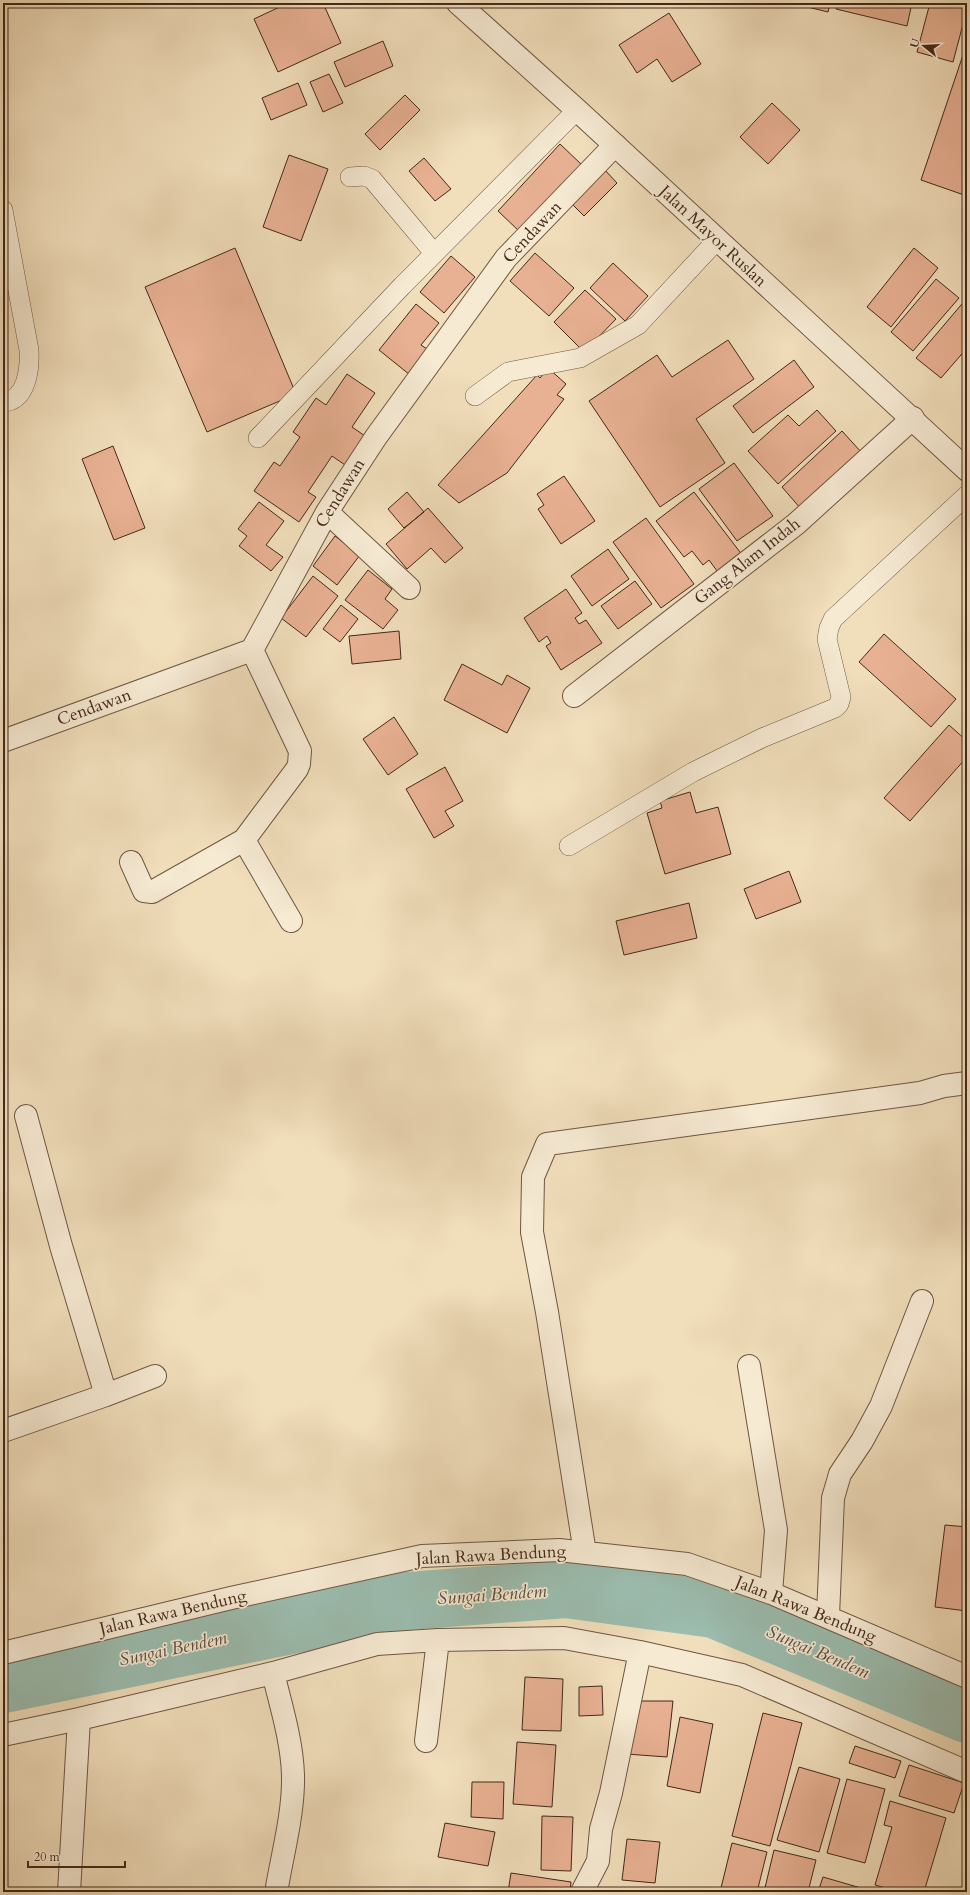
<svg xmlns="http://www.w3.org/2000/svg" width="970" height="1895" font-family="Cardo,serif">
  <rect width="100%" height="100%" fill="#f1debb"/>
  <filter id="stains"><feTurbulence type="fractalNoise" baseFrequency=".005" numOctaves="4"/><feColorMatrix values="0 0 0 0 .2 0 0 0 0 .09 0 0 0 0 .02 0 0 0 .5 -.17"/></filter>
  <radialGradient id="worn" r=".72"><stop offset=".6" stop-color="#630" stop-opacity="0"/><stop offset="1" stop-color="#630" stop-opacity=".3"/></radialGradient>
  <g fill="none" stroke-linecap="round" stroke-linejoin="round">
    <path stroke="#9bbcae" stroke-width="58" d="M3,1684L408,1601L566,1589L714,1609L967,1714"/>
  </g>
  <path fill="#e8b193" stroke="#44281a" d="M288,3H323L341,43L278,72L254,19Z
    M791,3H830L828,12Z
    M837,3H912L907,26L836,9Z
    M930,3H967V9L953,62L917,52Z
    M669,13L701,64L672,82L657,59L637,73L619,45Z
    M383,41L393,66L345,87L334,62Z
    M967,43V196L921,180Z
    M329,74L343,103L323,112L310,82Z
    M298,83L307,105L271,120L262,98Z
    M405,95L420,110L380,150L365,134Z
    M772,103L800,130L768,164L740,137Z
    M560,144L582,165L520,232L498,211Z
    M289,155L328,169L301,241L263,227Z
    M424,158L451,189L435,201L409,171Z
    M604,169L617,183L584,216L571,203Z
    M235,248L296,394L207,432L145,287Z
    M914,248L938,268L891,327L867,307Z
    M535,253L574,288L549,316L510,281Z
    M451,256L475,277L444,313L420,292Z
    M613,263L648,296L625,321L590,288Z
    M936,279L959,298L913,351L891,332Z
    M585,290L616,319L584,352L554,322Z
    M967,298V348L941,378L916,358Z
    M416,304L439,323L421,345L430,351L410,375L379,350Z
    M728,340L754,379L696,419L725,463L660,507L589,401L657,355L672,377Z
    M794,360L814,387L753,433L733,406Z
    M548,368L566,384L557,395L564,399L507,473L459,503L438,485L537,375L540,378Z
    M347,374L375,393L352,427L368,438L348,467L332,456L308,492L316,497L299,522L254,491L274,462L280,466L300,437L293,432L316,398L326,405Z
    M817,410L836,431L778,484L748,451L788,415L799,426Z
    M842,431L862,453L801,509L782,487Z
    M113,446L145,528L114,540L82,459Z
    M734,463L773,516L737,541L699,489Z
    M564,476L595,521L561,544L538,509L544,505L537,494Z
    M407,492L424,512L404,528L388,509Z
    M694,492L743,556L720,575L709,560L703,565L692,551L684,557L656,521Z
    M259,502L284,521L266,545L283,557L271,571L239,546L247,536L238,529Z
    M428,508L463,548L445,563L431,548L407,569L386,544Z
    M646,518L694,584L661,608L613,542Z
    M335,536L360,555L337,585L313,566Z
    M608,549L629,579L592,606L571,576Z
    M368,570L392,589L385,599L398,610L383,629L345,600Z
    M313,576L338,596L306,637L281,618Z
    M635,581L652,604L618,629L601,606Z
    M566,589L582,613L575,618L579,624L586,620L602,643L561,670L546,646L551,643L547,636L539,642L524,618Z
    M341,605L358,619L340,642L323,629Z
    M399,631L401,659L352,664L349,636Z
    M884,634L956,699L931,727L859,662Z
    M462,664L502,685L507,675L530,688L507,733L444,700Z
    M394,717L418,754L388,775L363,739Z
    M949,725L967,741V757L910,821L884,798Z
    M445,767L463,801L445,811L454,826L434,838L406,789Z
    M690,792L696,813L718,807L731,854L665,874L647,813L662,808L660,801Z
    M789,871L801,902L756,919L744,889Z
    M689,903L697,938L624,955L616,921Z
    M945,1525L967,1527V1611L935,1607Z
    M525,1677L563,1679L561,1731L522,1730Z
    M602,1686L603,1715L579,1716V1687Z
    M634,1701H673L667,1757L626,1754Z
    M763,1713L802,1723L770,1846L732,1836Z
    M680,1717L713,1724L700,1793L667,1786Z
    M517,1742L556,1745L552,1807L513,1804Z
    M855,1746L901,1761L895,1778L849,1763Z
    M909,1765L964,1783L954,1813L899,1796Z
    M799,1767L840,1779L819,1852L777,1840Z
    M847,1779L885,1789L865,1863L827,1853Z
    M472,1782H504L503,1819L471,1817Z
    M890,1801L946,1818L924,1892H899L875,1885L892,1827L884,1825Z
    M542,1816L573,1817L571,1871L541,1870Z
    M445,1823L495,1832L488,1866L438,1857Z
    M627,1839L660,1842L655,1883L622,1880Z
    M732,1843L767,1852L757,1892H720Z
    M774,1850L816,1860L808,1892H764Z
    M511,1873L571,1882L570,1892H508Z
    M823,1877L861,1888L860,1892H818Z"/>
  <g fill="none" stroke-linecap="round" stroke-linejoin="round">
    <g stroke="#6f5642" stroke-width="20">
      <path id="service" d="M350,177L364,176L372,179L434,253
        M3,210L29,350C30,368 27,401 3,402
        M475,396L508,372L580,358L638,325L717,240
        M258,438L402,286L577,110
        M569,846L693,772L762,738L835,708L839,704L841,697L827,639L829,628L833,619L967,495"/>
    </g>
    <g stroke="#6f5642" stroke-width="24">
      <path id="minor" d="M327,512L409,588
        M252,650L300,751L299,764L297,769L244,840L291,921
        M574,696L796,524L913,418
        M3,741L252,650L327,512L376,437L506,258L615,145
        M131,862L144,891L152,892L244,840
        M749,1366L776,1530L771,1593
        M106,1395L155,1376
        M3,1431L106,1395L61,1246L26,1116
        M585,1553L547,1312L532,1232L533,1177L547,1144L920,1093L944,1086L967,1083
        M828,1616L833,1498L840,1474L862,1441L881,1406L922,1301
        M3,1653L231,1598L422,1556L559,1550L687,1564L771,1593L967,1677
        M273,1673C281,1706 292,1741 293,1775C294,1811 283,1852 277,1887
        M3,1735L79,1719L273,1673L377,1644L438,1640L564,1638L640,1652L742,1675L967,1772
        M426,1741L438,1640
        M69,1892L79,1719
        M582,1892L598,1861L601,1829L611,1793L640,1652"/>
    </g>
    <g stroke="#6f5642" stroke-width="24">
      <path id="tertiary" d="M458,3L577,110L967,470"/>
    </g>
    <use href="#service" stroke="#f6ead3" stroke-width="19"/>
    <use href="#minor" stroke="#f6ead3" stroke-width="22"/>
    <use href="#tertiary" stroke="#f6ead3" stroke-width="22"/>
  </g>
  <g text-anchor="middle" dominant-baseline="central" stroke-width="3.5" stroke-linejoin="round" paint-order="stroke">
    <g font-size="17" fill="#44281a" stroke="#f6ead3">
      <text transform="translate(532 232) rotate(-47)">Cendawan</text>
      <text transform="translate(713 236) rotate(43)">Jalan Mayor Ruslan</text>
      <text transform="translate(340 493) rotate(-58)">Cendawan</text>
      <text transform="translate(747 561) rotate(-38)">Gang Alam Indah</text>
      <text transform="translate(94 707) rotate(-20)">Cendawan</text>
      <text transform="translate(491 1555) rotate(-3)">Jalan Rawa Bendung</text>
      <text transform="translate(806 1609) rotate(22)">Jalan Rawa Bendung</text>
      <text transform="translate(173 1612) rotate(-13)">Jalan Rawa Bendung</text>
    </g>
    <g font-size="18" font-style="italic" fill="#5a4d3f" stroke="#f6ead3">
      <text transform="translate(492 1595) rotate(-4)">Sungai Bendem</text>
      <text transform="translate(173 1649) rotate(-12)">Sungai Bendem</text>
      <text transform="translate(818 1652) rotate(23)">Sungai Bendem</text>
    </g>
  </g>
  <rect width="970" height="1895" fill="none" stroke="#f1debb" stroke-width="16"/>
  <rect x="4" y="4" width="962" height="1887" fill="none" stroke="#44281a" stroke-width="2"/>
  <rect x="8" y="8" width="954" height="1879" fill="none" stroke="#44281a"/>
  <g transform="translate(924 46) rotate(288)" stroke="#f6ead3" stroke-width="3" paint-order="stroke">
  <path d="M0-3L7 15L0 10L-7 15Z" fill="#44281a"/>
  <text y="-6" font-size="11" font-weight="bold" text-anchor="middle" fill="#44281a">U</text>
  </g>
  <path d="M28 1861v6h97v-6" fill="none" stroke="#44281a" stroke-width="2"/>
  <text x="34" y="1861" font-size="12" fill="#44281a" stroke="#f6ead3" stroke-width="3" paint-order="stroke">20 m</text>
  <rect width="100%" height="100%" filter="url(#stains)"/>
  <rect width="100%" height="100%" fill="url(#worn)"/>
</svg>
